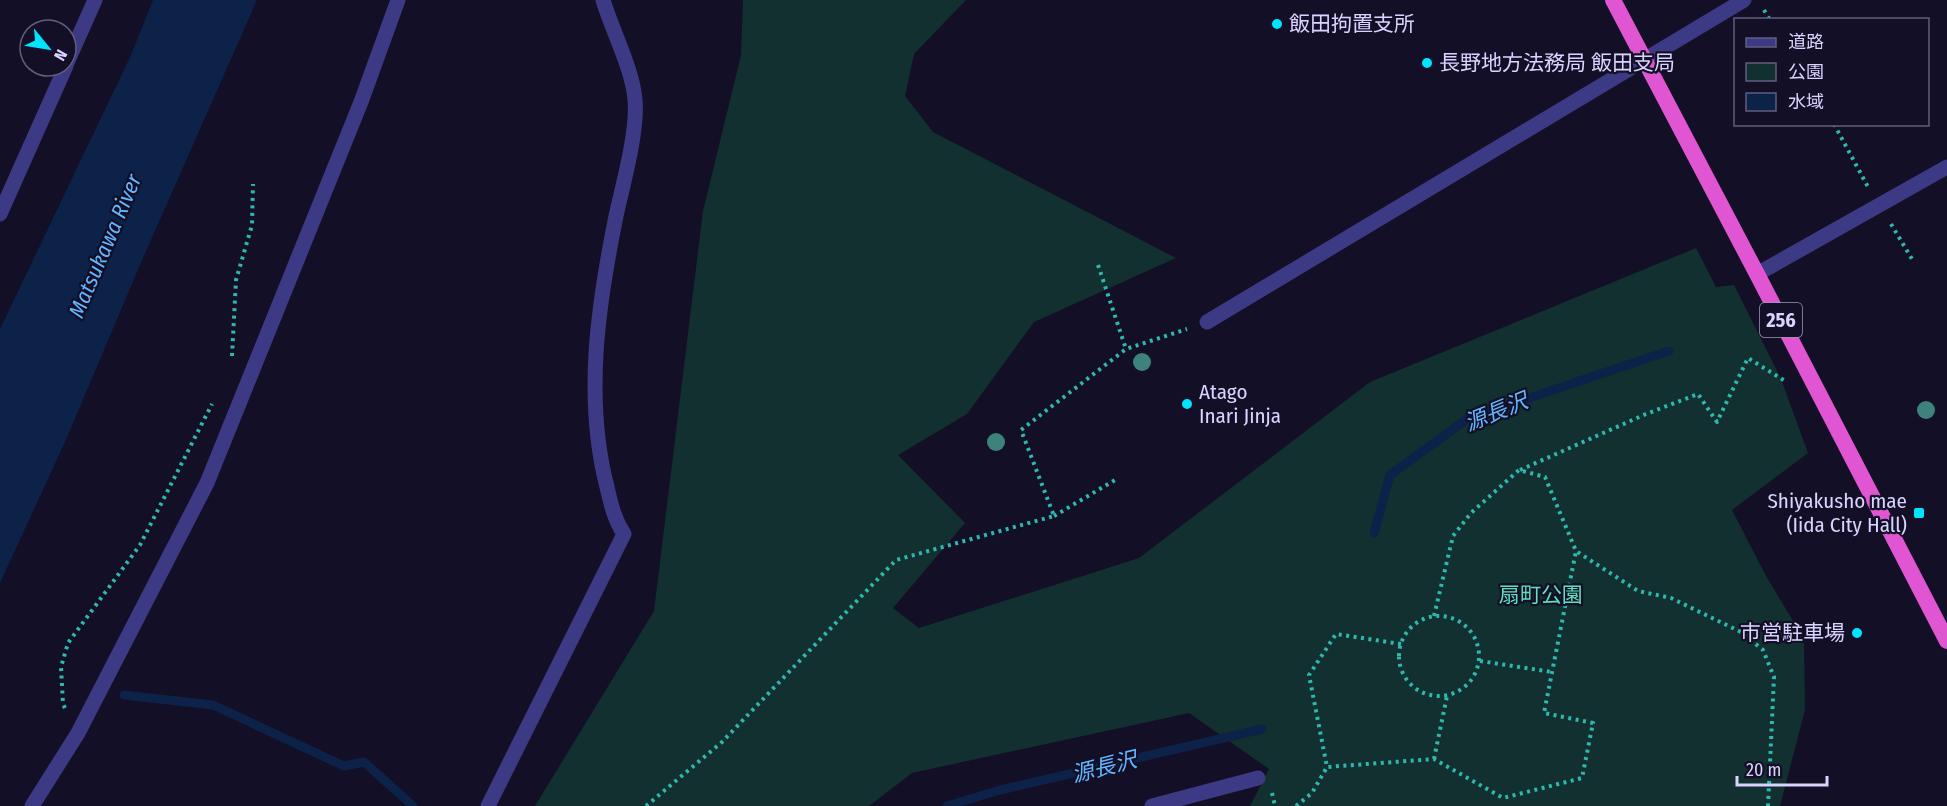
<svg xmlns="http://www.w3.org/2000/svg" width="1947" height="806" font-family="'Fira Sans Condensed','Noto Sans JP',sans-serif">
  <rect width="100%" height="100%" fill="#130f26"/>
  <path fill="#12302f" d="M743,0H966L914,54L905,96L933,132L1176,258L1034,322L967,414L898,455L965,523L893,608L919,628L1139,558L1370,382L1696,248L1716,287L1734,285L1781,379L1808,453L1732,510L1766,576L1804,639L1805,710L1780,806H1250L1269,769L1189,713L912,773L869,806H535L654,611L703,211L741,55Z"/>
  <path fill="#0c2248" d="M153,0H257L143,258L65,442L0,583V329L131,55Z"/>
  <g fill="none" stroke-linecap="round" stroke-linejoin="round">
    <path stroke="#0c2248" stroke-width="9" d="M1374,533L1390,475L1467,419L1669,351
      M124,695L213,705L344,766L364,762L413,806
      M947,806L1000,790L1262,729"/>
    <path stroke="#2fb8b0" stroke-width="4" stroke-dasharray="3 4.5" stroke-linecap="butt" d="M1764,10L1770,20
      M1834,124L1868,187
      M1891,224L1912,259
      M1098,265L1126,349
      M232,356L236,280L252,225L253,184
      M1520,470L1646,414L1698,394L1717,422L1748,358L1785,381
      M1054,516L1115,480
      M1399 656a40 40 0 1 1 80 0a40 40 0 1 1-80 0Z
      M1434,616L1453,536L1471,513L1519,470L1545,477L1576,551L1638,591L1671,598L1741,632L1763,650L1774,677L1768,806
      M1401,644L1336,634L1309,675L1327,767L1434,759L1503,798L1582,778L1593,723L1544,713L1576,551
      M1480,661L1552,672
      M65,708L63,704L61,667L68,643L140,545L212,404
      M1434,759L1447,696
      M1272,793L1275,806
      M646,806L722,742L896,560L1054,516L1021,430L1126,349L1187,329
      M1296,806L1312,793L1327,767"/>
    <path stroke="#3d3a85" stroke-width="15" d="M66,65L95,0
      M0,214L66,66
      M1757,274L1947,167
      M32,806L78,733L207,483L361,102L398,0
      M488,806L624,534C614,519 611,504 607,487C584,398 598,305 616,216C623,184 638,131 635,100C633,70 612,30 603,0
      M1152,806L1258,778"/>
    <path stroke="#3d3a85" stroke-width="15" d="M1207,322L1744,0"/>
    <path stroke="#e055d1" stroke-width="16" d="M1613,0L1757,274L1947,641"/>
  </g>
  <g fill="#3d827b">
    <circle cx="1142" cy="362" r="9"/>
    <circle cx="1926" cy="410" r="9"/>
    <circle cx="996" cy="442" r="9"/>
  </g>
  <g fill="#00e5ff" stroke="#130f26" stroke-width="2">
    <circle cx="1277" cy="24" r="6"/>
    <circle cx="1427" cy="63" r="6"/>
    <circle cx="1187" cy="404" r="6"/>
    <rect x="1913" y="507" width="12" height="12" rx="3"/>
    <circle cx="1857" cy="633" r="6"/>
  </g>
  <g text-anchor="middle" dominant-baseline="central" stroke-width="4.5" stroke-linejoin="round" paint-order="stroke">
    <rect fill="#130f26" stroke="#9e99be" stroke-width="1.5" x="1760" y="303" width="42" height="34" rx="4.5"/>
    <g font-size="20" font-weight="bold" fill="#d9d4ff">
      <text x="1781" y="320">256</text>
    </g>
    <g font-size="21" fill="#d9d4ff" stroke="#130f26" text-anchor="start">
      <text x="1289" y="24">飯田拘置支所</text>
      <text x="1439" y="63">長野地方法務局 飯田支局</text>
      <text x="1199" y="392">Atago<tspan x="1199" dy="24">Inari Jinja</tspan></text>
      <text x="1907" y="501" text-anchor="end">Shiyakusho mae<tspan x="1907" dy="24">(Iida City Hall)</tspan></text>
      <text x="1845" y="633" text-anchor="end">市営駐車場</text>
    </g>
    <g font-size="21" fill="#5fe0c0" stroke="#130f26">
      <text x="1541" y="595">扇町公園</text>
    </g>
    <g font-size="22" font-style="italic" fill="#62b6ff" stroke="#130f26">
      <text transform="translate(105 246) rotate(-67)">Matsukawa River</text>
      <text transform="translate(1496 412) rotate(-22)">源長沢</text>
      <text transform="translate(1104 767) rotate(-14)">源長沢</text>
    </g>
  </g>
  <rect x="1734" y="18" width="195" height="108" fill="#130f26" stroke="#625e7d" stroke-width="1.5"/>
  <rect x="1746" y="38" width="30" height="9" fill="#3d3a85" stroke="#625e7d" stroke-width="1.5"/>
  <text x="1788" y="48" font-size="18" fill="#d9d4ff">道路</text>
  <rect x="1746" y="63" width="30" height="18" fill="#12302f" stroke="#625e7d" stroke-width="1.5"/>
  <text x="1788" y="78" font-size="18" fill="#d9d4ff">公園</text>
  <rect x="1746" y="93" width="30" height="18" fill="#0c2248" stroke="#625e7d" stroke-width="1.5"/>
  <text x="1788" y="108" font-size="18" fill="#d9d4ff">水域</text>
  <g transform="translate(48 48) rotate(120)"><circle r="28" fill="#130f26" stroke="#625e7d" stroke-width="1.5"/>
  <path d="M0-4.5L10 22L0 15L-10 22Z" fill="#00e5ff"/>
  <text y="-9" font-size="16" font-weight="bold" text-anchor="middle" fill="#d9d4ff">N</text>
  </g>
  <path d="M1737 776v9h90v-9" fill="none" stroke="#d9d4ff" stroke-width="3"/>
  <text x="1746" y="776" font-size="18" fill="#d9d4ff" stroke="#130f26" stroke-width="4.5" paint-order="stroke">20 m</text>
</svg>
